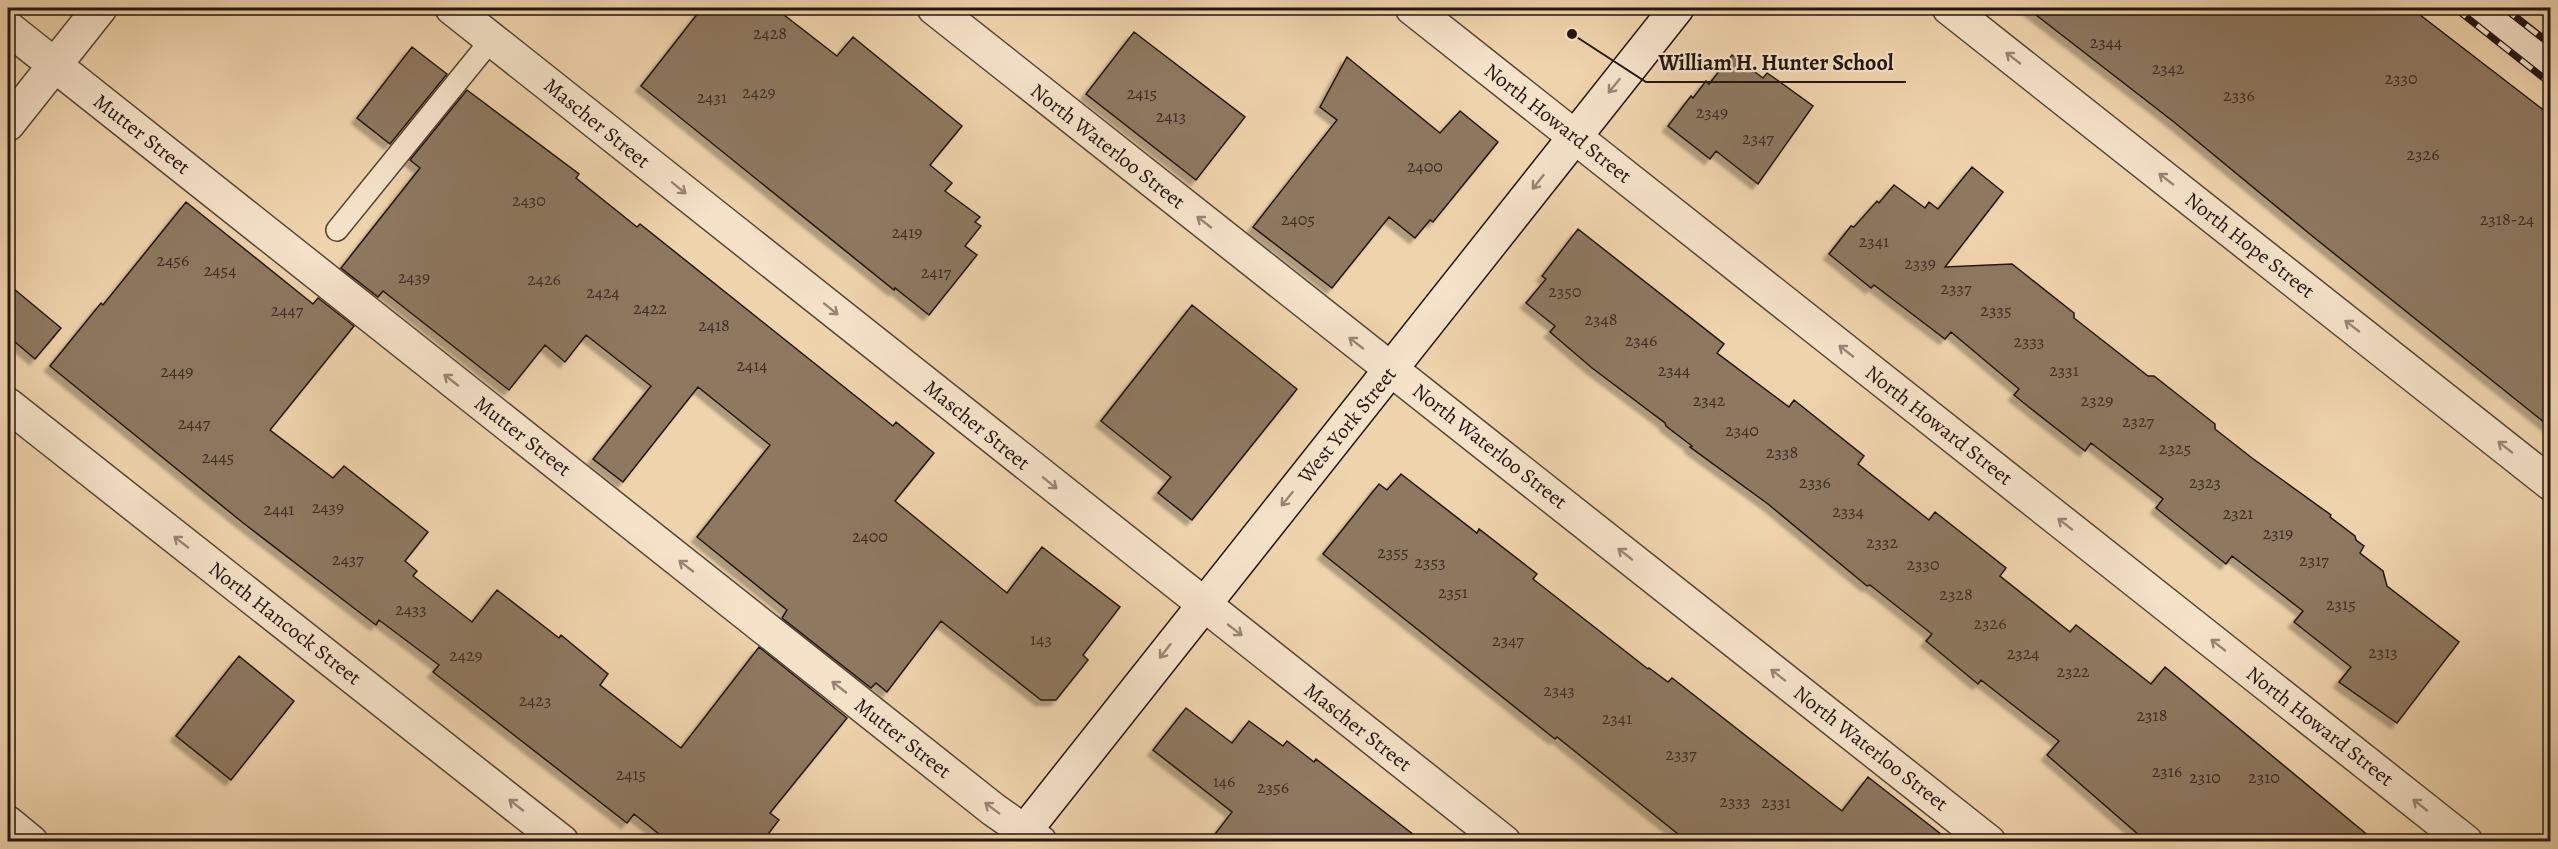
<svg xmlns="http://www.w3.org/2000/svg" width="2558" height="849" font-family="Alegreya,serif">
  <defs>
    <filter id="shadow"><feDropShadow dx="-5.5" dy="5.5" stdDeviation="1.5" flood-color="#0004"/></filter>
  </defs>
  <rect width="100%" height="100%" fill="#efd3ac"/>
  <filter id="stains"><feTurbulence type="fractalNoise" baseFrequency=".00333" numOctaves="4"/><feColorMatrix values="0 0 0 0 .2 0 0 0 0 .09 0 0 0 0 .02 0 0 0 .5 -.17"/></filter>
  <radialGradient id="worn" r=".72"><stop offset=".6" stop-color="#630" stop-opacity="0"/><stop offset="1" stop-color="#630" stop-opacity=".3"/></radialGradient>
  <path fill="#8e7861" stroke="#24160f" stroke-width="1.5" filter="url(#shadow)" d="M702,8H775L837,56L853,37L962,126L930,165L952,183L945,191L980,217L975,222L981,226L965,246L977,255L929,315L895,288L894,290L641,86Z
    M2027,8H2411L2550,115V427L2311,235L2174,122Z
    M1134,32L1245,117L1196,180L1086,94Z
    M412,47L447,74L390,144L357,118Z
    M1732,55L1763,78L1767,73L1773,77L1813,106L1758,184L1716,151L1710,159L1668,126L1691,96L1693,98L1706,81L1709,84Z
    M1347,57L1440,133L1460,111L1498,142L1433,222L1430,220L1415,238L1389,217L1332,288L1253,227L1337,120L1320,107Z
    M467,90L579,174L576,178L637,227L640,224L893,426L896,422L934,453L895,501L1007,593L1042,547L1120,607L1083,655L1088,660L1056,700H1041L941,621L887,692L876,683L871,688L782,618L787,610L697,537L770,445L698,387L623,482L593,459L651,386L586,335L565,362L545,345L509,390L383,291L378,297L341,268L420,168L410,160Z
    M1972,167L2003,192L1945,267L2012,264L2074,313V318L2148,376H2154L2215,424V429L2252,458L2331,515L2330,517L2355,536L2356,540L2364,546L2360,553L2383,571L2387,586L2459,642L2397,723L2339,682L2351,667L2294,622L2303,611L2232,556L2226,564L2156,508L2163,499L2091,443L2085,451L2030,408L2014,395L2019,389L1951,332L1945,339L1874,285L1871,288L1829,254L1851,226L1854,227L1877,201L1879,203L1894,185L1925,208L1929,202L1938,209Z
    M186,202L313,304L318,298L354,326L270,430L333,478L344,466L428,532L405,561L417,571L413,576L472,622L497,590L559,638L561,635L608,674L600,685L681,748L759,647L847,718L770,813L779,820L762,842H669L634,814L627,823L433,672L439,665L379,620L376,625L242,522L50,366L101,303L103,305Z
    M1578,229L1724,344L1717,353L1789,407L1794,400L1864,456L1858,464L1929,520L1935,512L2006,568L2000,576L2070,632L2076,625L2151,684L2165,667L2376,842H2147L2047,755L2059,741L1981,680L1978,684L1926,641L1932,634L1870,585L1867,586L1768,504L1690,447L1692,446L1666,426L1665,423L1592,368L1550,332L1555,326L1526,303L1546,279L1542,276Z
    M8,284L61,328L35,359L8,336Z
    M1192,305L1297,389L1192,520L1158,493L1171,477L1101,421Z
    M1401,474L1477,533L1479,529L1537,574L1533,579L1648,669L1649,668L1668,682L1672,678L1842,811L1868,777L1951,842H1688L1557,737L1555,739L1323,554L1379,484L1387,490Z
    M239,656L294,701L231,780L176,736Z
    M1186,708L1232,743L1249,721L1283,746L1287,741L1314,762L1316,759L1423,842H1209L1232,812L1153,750Z"/>
  <g fill="none" stroke-linecap="round" stroke-linejoin="round">
    <g stroke="#574536" stroke-width="24">
      <path id="lane" d="M337,230L492,39"/>
    </g>
    <g stroke="#574536" stroke-width="36">
      <path id="street" d="M452,8L1504,842
        M934,8L1989,842
        M1412,8L2466,842
        M1949,8L2550,483
        M8,28L994,810L1040,842
        M8,124L100,8
        M8,405L562,842
        M8,823L31,842"/>
    </g>
    <g stroke="#24160f" stroke-width="36">
      <path id="secondary" d="M2481,8L2550,62
        M1016,842L1677,8"/>
    </g>
    <use href="#lane" stroke="#f5e2c9" stroke-width="21"/>
    <use href="#street" stroke="#f5e2c9" stroke-width="33"/>
    <use href="#secondary" stroke="#f5e2c9" stroke-width="33"/>
    <g stroke="#24160f" stroke-width="7">
      <path id="rail" d="M2455,8L2550,83
        M2504,8L2550,44"/>
    </g>
    <use href="#rail" stroke="#f5e2c9" stroke-width="4.5" stroke-dasharray="14" stroke-linecap="butt"/>
  </g>
  <defs><path id="oneway-shaft" d="M-6 0H5M1.5-3L5.5 0L1.5 3" fill="none" stroke-width="1.6" stroke-linecap="round" stroke-linejoin="round" transform="scale(1.5)"/></defs>
  <g stroke="#978675">
    <use href="#oneway-shaft" transform="translate(2013 58) rotate(-142)"/>
    <use href="#oneway-shaft" transform="translate(1614 86) rotate(129)"/>
    <use href="#oneway-shaft" transform="translate(2166 179) rotate(-142)"/>
    <use href="#oneway-shaft" transform="translate(1538 182) rotate(128)"/>
    <use href="#oneway-shaft" transform="translate(679 188) rotate(39)"/>
    <use href="#oneway-shaft" transform="translate(1204 222) rotate(-142)"/>
    <use href="#oneway-shaft" transform="translate(831 309) rotate(39)"/>
    <use href="#oneway-shaft" transform="translate(2352 326) rotate(-142)"/>
    <use href="#oneway-shaft" transform="translate(1356 343) rotate(-142)"/>
    <use href="#oneway-shaft" transform="translate(1846 351) rotate(-142)"/>
    <use href="#oneway-shaft" transform="translate(451 380) rotate(-142)"/>
    <use href="#oneway-shaft" transform="translate(2505 447) rotate(-142)"/>
    <use href="#oneway-shaft" transform="translate(1050 483) rotate(39)"/>
    <use href="#oneway-shaft" transform="translate(1287 499) rotate(129)"/>
    <use href="#oneway-shaft" transform="translate(2065 524) rotate(-142)"/>
    <use href="#oneway-shaft" transform="translate(181 542) rotate(-142)"/>
    <use href="#oneway-shaft" transform="translate(1625 554) rotate(-142)"/>
    <use href="#oneway-shaft" transform="translate(686 566) rotate(-142)"/>
    <use href="#oneway-shaft" transform="translate(1235 630) rotate(38)"/>
    <use href="#oneway-shaft" transform="translate(2218 645) rotate(-142)"/>
    <use href="#oneway-shaft" transform="translate(1165 651) rotate(128)"/>
    <use href="#oneway-shaft" transform="translate(1778 675) rotate(-142)"/>
    <use href="#oneway-shaft" transform="translate(839 687) rotate(-142)"/>
    <use href="#oneway-shaft" transform="translate(516 805) rotate(-142)"/>
    <use href="#oneway-shaft" transform="translate(2420 805) rotate(-142)"/>
    <use href="#oneway-shaft" transform="translate(992 808) rotate(-143)"/>
  </g>
  <g text-anchor="middle" dominant-baseline="central" stroke-width="4.5" stroke-linejoin="round" paint-order="stroke">
    <g font-size="18" fill="#3e2e24">
      <text x="770" y="33">2428</text>
      <text x="2106" y="42">2344</text>
      <text x="2168" y="68">2342</text>
      <text x="2401" y="78">2330</text>
      <text x="759" y="92">2429</text>
      <text x="1142" y="93">2415</text>
      <text x="2239" y="95">2336</text>
      <text x="712" y="97">2431</text>
      <text x="1712" y="112">2349</text>
      <text x="1171" y="116">2413</text>
      <text x="1758" y="138">2347</text>
      <text x="2423" y="154">2326</text>
      <text x="1425" y="166">2400</text>
      <text x="529" y="200">2430</text>
      <text x="1298" y="219">2405</text>
      <text x="2507" y="219">2318-24</text>
      <text x="907" y="232">2419</text>
      <text x="1874" y="241">2341</text>
      <text x="173" y="260">2456</text>
      <text x="1920" y="263">2339</text>
      <text x="220" y="270">2454</text>
      <text x="936" y="272">2417</text>
      <text x="414" y="277">2439</text>
      <text x="544" y="279">2426</text>
      <text x="1956" y="288">2337</text>
      <text x="1565" y="291">2350</text>
      <text x="603" y="292">2424</text>
      <text x="650" y="308">2422</text>
      <text x="287" y="310">2447</text>
      <text x="1996" y="310">2335</text>
      <text x="1601" y="319">2348</text>
      <text x="714" y="325">2418</text>
      <text x="1641" y="340">2346</text>
      <text x="2029" y="341">2333</text>
      <text x="752" y="365">2414</text>
      <text x="1674" y="370">2344</text>
      <text x="2064" y="370">2331</text>
      <text x="177" y="371">2449</text>
      <text x="1709" y="400">2342</text>
      <text x="2097" y="400">2329</text>
      <text x="2138" y="421">2327</text>
      <text x="194" y="423">2447</text>
      <text x="1742" y="430">2340</text>
      <text x="2175" y="448">2325</text>
      <text x="1782" y="452">2338</text>
      <text x="218" y="457">2445</text>
      <text x="1815" y="482">2336</text>
      <text x="2205" y="482">2323</text>
      <text x="328" y="507">2439</text>
      <text x="279" y="509">2441</text>
      <text x="1848" y="511">2334</text>
      <text x="2238" y="513">2321</text>
      <text x="2278" y="533">2319</text>
      <text x="870" y="536">2400</text>
      <text x="1882" y="542">2332</text>
      <text x="1393" y="552">2355</text>
      <text x="348" y="559">2437</text>
      <text x="2314" y="560">2317</text>
      <text x="1430" y="562">2353</text>
      <text x="1923" y="564">2330</text>
      <text x="1453" y="592">2351</text>
      <text x="1956" y="594">2328</text>
      <text x="2341" y="604">2315</text>
      <text x="411" y="609">2433</text>
      <text x="1990" y="623">2326</text>
      <text x="1041" y="639">143</text>
      <text x="1508" y="640">2347</text>
      <text x="2383" y="652">2313</text>
      <text x="2023" y="653">2324</text>
      <text x="466" y="655">2429</text>
      <text x="2073" y="671">2322</text>
      <text x="1559" y="690">2343</text>
      <text x="535" y="700">2423</text>
      <text x="2152" y="715">2318</text>
      <text x="1617" y="718">2341</text>
      <text x="1681" y="754">2337</text>
      <text x="2167" y="771">2316</text>
      <text x="631" y="774">2415</text>
      <text x="2205" y="777">2310</text>
      <text x="2264" y="777">2310</text>
      <text x="1224" y="781">146</text>
      <text x="1273" y="787">2356</text>
      <text x="1735" y="801">2333</text>
      <text x="1776" y="802">2331</text>
    </g>
    <g font-size="21" fill="#24160f" stroke="#f5e2c9">
      <text transform="translate(597 123) rotate(39)">Mascher Street</text>
      <text transform="translate(1558 123) rotate(38)">North Howard Street</text>
      <text transform="translate(142 134) rotate(38)">Mutter Street</text>
      <text transform="translate(1108 146) rotate(38)">North Waterloo Street</text>
      <text transform="translate(2250 245) rotate(38)">North Hope Street</text>
      <text transform="translate(977 425) rotate(39)">Mascher Street</text>
      <text transform="translate(1347 425) rotate(-51)">West York Street</text>
      <text transform="translate(1939 425) rotate(38)">North Howard Street</text>
      <text transform="translate(523 436) rotate(38)">Mutter Street</text>
      <text transform="translate(1490 446) rotate(38)">North Waterloo Street</text>
      <text transform="translate(285 623) rotate(38)">North Hancock Street</text>
      <text transform="translate(2320 726) rotate(38)">North Howard Street</text>
      <text transform="translate(1358 727) rotate(38)">Mascher Street</text>
      <text transform="translate(903 738) rotate(38)">Mutter Street</text>
      <text transform="translate(1871 748) rotate(38)">North Waterloo Street</text>
    </g>
  </g>
  <path fill="none" stroke="#24160f" stroke-width="2" d="M1572 34L1646 82H1906"/>
  <circle fill="#24160f" stroke="#f5e2c9" stroke-width="2" cx="1572" cy="34" r="6"/>
  <g font-size="22" text-anchor="middle" font-weight="bold" fill="#24160f" stroke="#f5e2c9" stroke-width="4.5" stroke-linejoin="round" paint-order="stroke">
    <text x="1776" y="70">William H. Hunter School</text>
  </g>
  <rect width="2558" height="849" fill="none" stroke="#efd3ac" stroke-width="30"/>
  <rect x="9" y="9" width="2540" height="831" fill="none" stroke="#24160f" stroke-width="3"/>
  <rect x="15" y="15" width="2528" height="819" fill="none" stroke="#24160f" stroke-width="1.5"/>
  <rect width="100%" height="100%" filter="url(#stains)"/>
  <rect width="100%" height="100%" fill="url(#worn)"/>
</svg>
